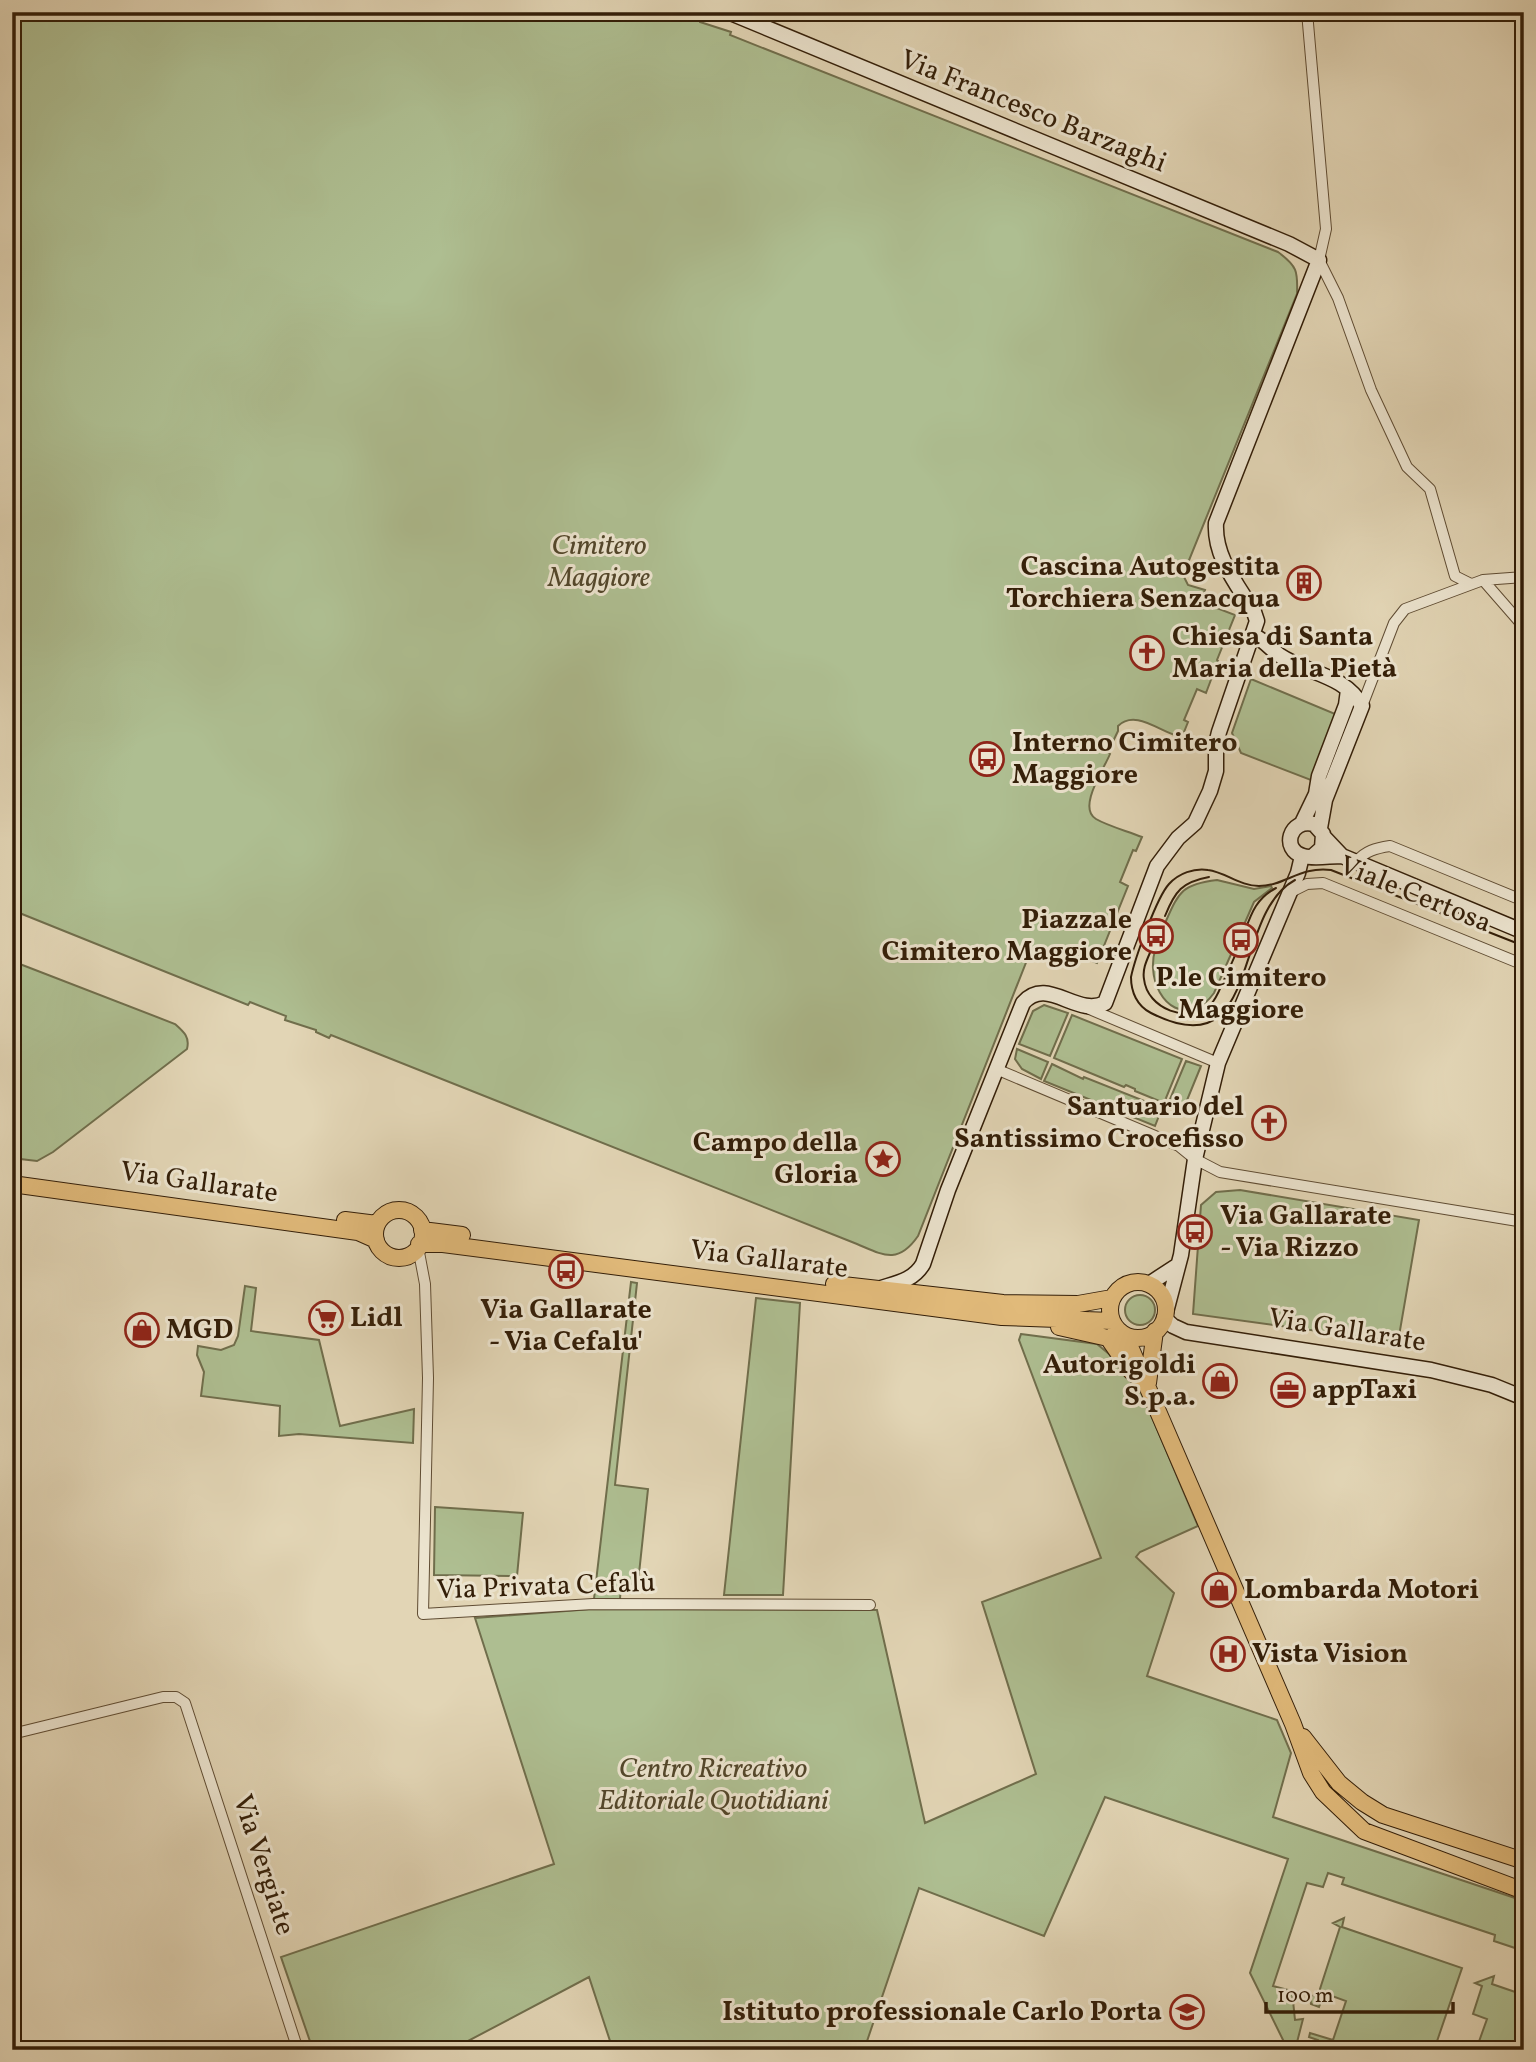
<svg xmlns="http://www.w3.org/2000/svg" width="1536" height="2062" font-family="Vollkorn,serif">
  <rect width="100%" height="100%" fill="#e2d5b5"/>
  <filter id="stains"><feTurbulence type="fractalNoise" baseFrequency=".00286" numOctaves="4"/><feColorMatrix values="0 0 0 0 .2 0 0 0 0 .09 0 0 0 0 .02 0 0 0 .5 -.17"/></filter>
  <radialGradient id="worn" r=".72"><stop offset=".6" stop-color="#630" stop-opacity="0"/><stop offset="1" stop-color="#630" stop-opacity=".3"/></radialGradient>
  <path fill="#aebe91" stroke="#706e4c" stroke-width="2" d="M12,12H669L684,18L686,14L700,20V22L731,32L730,35L1278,252C1297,266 1298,271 1297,294L1183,575L1188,585L1205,590L1201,602L1235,615L1217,660L1218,661L1206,693L1197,689L1184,720L1188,722L1182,737C1162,734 1136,708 1118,726V731L1108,752L1110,754C1104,769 1077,808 1096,819C1108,826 1127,831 1142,837L1136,851L1133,850L1120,882L1128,886L1097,963L1062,949L1057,960L1040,951L1029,955L918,1236C898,1265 883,1255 857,1244L331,1035L329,1038L316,1032V1030L285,1020L286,1016L250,1002L248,1005L12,910Z
    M1251,679L1352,721L1329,787L1241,753L1232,733Z
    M1217,880L1254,889L1271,886L1272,888L1254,902L1214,993C1189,1028 1155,1005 1153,968C1152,951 1160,936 1166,921C1179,891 1183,884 1217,880Z
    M12,961L175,1024C184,1032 190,1037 187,1049L53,1152L37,1161L12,1158Z
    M1044,1005L1068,1013L1050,1056L1019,1044L1033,1011Z
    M1072,1015L1182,1059L1164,1103L1135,1091V1089L1126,1085L1124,1087L1054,1058Z
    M1017,1049L1048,1062L1041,1079L1022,1069L1015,1059Z
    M1186,1061L1201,1066L1183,1110L1168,1104Z
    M1052,1064L1083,1079L1084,1077L1162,1108L1155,1126L1044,1081Z
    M1240,1190L1419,1220L1398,1342L1193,1314L1201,1205L1216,1192Z
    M631,1282L637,1283L615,1485L648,1489L638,1583L621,1585L620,1599H594Z
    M245,1286L256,1288L251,1331L319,1340L340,1426L414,1409L413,1443L299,1434L279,1436L280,1406L201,1396L204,1372L197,1355L198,1346L221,1350L234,1345L238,1336Z
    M1125 1310a15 15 0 1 1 30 0a15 15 0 1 1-30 0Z
    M756,1298L800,1303L783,1595H724Z
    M1021,1334L1097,1344L1109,1354L1122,1372L1141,1391L1198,1526L1140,1552L1136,1557L1174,1593L1147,1676L1277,1720L1291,1753L1273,1817L1524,1901V1951L1494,1941L1495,1935L1342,1884L1344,1878L1328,1873L1323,1887L1307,1883L1273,1986L1292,1991L1295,2020L1303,2019L1295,2050H1288L1250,1973L1288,1859L1105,1797L1044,1936L919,1888L864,2050H613L589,1977L451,2050H313L281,1957L554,1864L475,1618L592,1609L877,1610L925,1823L1036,1774L982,1602L1101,1558L1019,1340Z
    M435,1507L523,1513L517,1576L434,1575Z
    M1344,1918L1342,1927L1462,1968L1434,2050H1343L1321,2043L1318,2050H1314L1318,2040L1309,2037L1310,2033L1333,2040L1346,2001L1324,1993L1319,2007L1311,2004L1310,1996L1318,1995L1340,1927L1333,1923Z
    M1494,1976L1492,1984L1524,1995V2050H1476L1487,2019L1473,2014L1482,1986L1475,1983Z"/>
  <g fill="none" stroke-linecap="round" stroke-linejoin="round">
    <g stroke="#5f4c33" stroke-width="12">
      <path id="street" d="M1307,12L1326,229L1319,260L1338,298L1371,390L1407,467L1430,489L1455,576L1471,584
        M1483,580L1524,627
        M1362,706L1394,623L1405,609L1483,580L1524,577
        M1356,862C1365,851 1376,848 1390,846L1524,901
        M1289,893L1307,884L1323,883L1524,965
        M1087,1008L1218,1063
        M996,1069L1179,1146L1195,1159L1220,1172L1524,1222
        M418,1247L425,1284L428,1378L423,1614L593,1604L870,1605
        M12,1734L163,1697H176L185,1703L298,2050"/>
    </g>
    <g stroke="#331e08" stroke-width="17">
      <path id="secondary" d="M728,12L1289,244L1319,260L1216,523C1214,557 1237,584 1254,612L1257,621L1219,732L1216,744V771L1210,791L1195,823L1178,838L1157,866L1105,1003C1077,1018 1047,975 1023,1003L948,1190L923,1264C913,1281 896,1283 878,1289
        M1253,635C1264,640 1270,648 1279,655C1307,674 1344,674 1362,706L1325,800L1320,828
        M1302,823L1316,794L1319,776L1346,705L1348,690
        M1324,837L1342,856L1524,932
        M1313,856L1322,848L1323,834L1314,824C1289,818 1281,850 1303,856C1314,859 1330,856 1342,856
        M1149,1284L1178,1265
        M1166,1312L1181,1255L1195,1159L1218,1063L1298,873L1302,856
        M1164,1318L1173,1326L1186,1332L1431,1370L1492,1385L1524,1398"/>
    </g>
    <g stroke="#331e08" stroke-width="18">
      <path id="primary" d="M12,1184L358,1232L376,1240
        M375 1234a24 24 0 1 1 48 0a24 24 0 1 1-48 0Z
        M345,1220L377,1224
        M422,1230L462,1235
        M419,1244H443L1002,1317L1112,1321
        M1110 1310a28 28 0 1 1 56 0a28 28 0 1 1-56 0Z
        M834,1284L1003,1303L1078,1304L1112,1298
        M1059,1327L1108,1338L1131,1371L1140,1379
        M1125,1335L1293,1724L1311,1773L1323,1792L1364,1831L1524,1891
        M1148,1383L1155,1331
        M1303,1737L1339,1783L1362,1802L1383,1815L1524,1861"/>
    </g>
    <use href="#street" stroke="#ece4cf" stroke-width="10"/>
    <use href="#secondary" stroke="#ece4cf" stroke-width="14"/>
    <use href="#primary" stroke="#e1ba7a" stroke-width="16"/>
    <path stroke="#331e08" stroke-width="2" d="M1295,880C1230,915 1263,1070 1151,1013C1137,1006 1131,992 1131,977C1135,958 1157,897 1169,884C1179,873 1194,868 1208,870C1225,872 1240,886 1259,886C1285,886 1300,866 1331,870L1524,946
      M1165,916C1175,891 1182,882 1209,877
      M1152,948C1148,958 1142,968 1144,979C1147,1009 1189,1025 1211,1004C1217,998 1220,988 1224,980C1230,967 1236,954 1241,941C1250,919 1253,900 1276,888"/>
  </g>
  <defs>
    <g id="building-ring" transform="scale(1.75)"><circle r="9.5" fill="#ece4cf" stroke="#8f2418" stroke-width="1.5"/><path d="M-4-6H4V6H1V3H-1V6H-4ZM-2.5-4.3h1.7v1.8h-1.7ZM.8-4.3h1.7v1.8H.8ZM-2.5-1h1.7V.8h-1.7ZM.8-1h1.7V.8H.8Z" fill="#8f2418"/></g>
    <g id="church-ring" transform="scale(1.75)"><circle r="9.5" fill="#ece4cf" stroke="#8f2418" stroke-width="1.5"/><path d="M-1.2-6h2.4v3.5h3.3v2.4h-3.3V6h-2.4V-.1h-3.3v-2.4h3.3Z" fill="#8f2418"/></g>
    <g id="bus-ring" transform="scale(1.75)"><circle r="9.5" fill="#ece4cf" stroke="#8f2418" stroke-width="1.5"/><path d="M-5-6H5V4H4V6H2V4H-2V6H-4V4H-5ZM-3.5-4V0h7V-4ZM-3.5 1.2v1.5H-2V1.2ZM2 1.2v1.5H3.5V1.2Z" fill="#8f2418"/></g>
    <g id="sight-ring" transform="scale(1.75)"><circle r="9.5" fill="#ece4cf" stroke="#8f2418" stroke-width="1.5"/><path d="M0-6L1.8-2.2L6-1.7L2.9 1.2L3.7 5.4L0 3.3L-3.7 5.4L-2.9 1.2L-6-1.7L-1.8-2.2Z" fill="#8f2418"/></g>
    <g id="supermarket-ring" transform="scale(1.75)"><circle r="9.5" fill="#ece4cf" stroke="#8f2418" stroke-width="1.5"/><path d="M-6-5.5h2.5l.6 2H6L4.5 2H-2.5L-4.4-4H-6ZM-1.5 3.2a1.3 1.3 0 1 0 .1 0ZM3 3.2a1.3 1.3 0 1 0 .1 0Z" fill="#8f2418"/></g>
    <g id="shop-ring" transform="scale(1.75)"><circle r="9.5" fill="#ece4cf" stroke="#8f2418" stroke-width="1.5"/><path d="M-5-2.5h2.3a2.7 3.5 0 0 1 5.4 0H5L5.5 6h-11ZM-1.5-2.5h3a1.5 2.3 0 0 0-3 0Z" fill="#8f2418"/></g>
    <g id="office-ring" transform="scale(1.75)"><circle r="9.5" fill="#ece4cf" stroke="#8f2418" stroke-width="1.5"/><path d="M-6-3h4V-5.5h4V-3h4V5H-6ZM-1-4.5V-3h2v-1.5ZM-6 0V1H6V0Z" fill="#8f2418"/></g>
    <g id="hospital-ring" transform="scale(1.75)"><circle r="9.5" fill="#ece4cf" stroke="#8f2418" stroke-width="1.5"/><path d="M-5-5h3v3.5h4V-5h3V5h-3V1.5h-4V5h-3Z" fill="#8f2418"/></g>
    <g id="school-ring" transform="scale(1.75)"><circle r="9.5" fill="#ece4cf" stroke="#8f2418" stroke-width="1.5"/><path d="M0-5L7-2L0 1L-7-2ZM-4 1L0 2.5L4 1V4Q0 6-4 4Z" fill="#8f2418"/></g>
  </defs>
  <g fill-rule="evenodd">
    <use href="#building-ring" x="1304" y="583"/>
    <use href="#church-ring" x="1147" y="653"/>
    <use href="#bus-ring" x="987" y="759"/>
    <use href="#bus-ring" x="1156" y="936"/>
    <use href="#bus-ring" x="1241" y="940"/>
    <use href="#church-ring" x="1269" y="1123"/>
    <use href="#sight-ring" x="883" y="1159"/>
    <use href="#bus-ring" x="1195" y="1232"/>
    <use href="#bus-ring" x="566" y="1271"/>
    <use href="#supermarket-ring" x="326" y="1318"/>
    <use href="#shop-ring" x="142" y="1330"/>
    <use href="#shop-ring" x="1220" y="1381"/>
    <use href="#office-ring" x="1288" y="1390"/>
    <use href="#shop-ring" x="1219" y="1590"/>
    <use href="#hospital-ring" x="1228" y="1654"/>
    <use href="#school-ring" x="1187" y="2012"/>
  </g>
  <g text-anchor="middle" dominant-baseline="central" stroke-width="6" stroke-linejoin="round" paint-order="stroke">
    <g font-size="28" fill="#331e08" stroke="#ece4cf">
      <text transform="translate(1033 112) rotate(22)">Via Francesco Barzaghi</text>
      <text transform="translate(1415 895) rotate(22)">Viale Certosa</text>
      <text transform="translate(199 1183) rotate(8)">Via Gallarate</text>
      <text transform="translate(769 1260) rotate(7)">Via Gallarate</text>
      <text transform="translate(1347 1331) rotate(9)">Via Gallarate</text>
      <text transform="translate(546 1587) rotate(-2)">Via Privata Cefalù</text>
      <text transform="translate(263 1865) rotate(72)">Via Vergiate</text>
    </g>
    <g font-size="28" font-style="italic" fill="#52462a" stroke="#ece4cf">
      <text x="599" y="546">Cimitero<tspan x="599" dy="32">Maggiore</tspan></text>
      <text x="713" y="1769">Centro Ricreativo<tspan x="713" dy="32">Editoriale Quotidiani</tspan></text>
    </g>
    <g font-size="28" font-weight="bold" fill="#331e08" stroke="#ece4cf" text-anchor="start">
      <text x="1280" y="567" text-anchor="end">Cascina Autogestita<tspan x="1280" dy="32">Torchiera Senzacqua</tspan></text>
      <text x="1172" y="637">Chiesa di Santa<tspan x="1172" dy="32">Maria della Pietà</tspan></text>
      <text x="1012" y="743">Interno Cimitero<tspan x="1012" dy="32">Maggiore</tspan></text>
      <text x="1132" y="920" text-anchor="end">Piazzale<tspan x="1132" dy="32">Cimitero Maggiore</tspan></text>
      <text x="1241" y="978" text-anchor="middle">P.le Cimitero<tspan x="1241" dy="32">Maggiore</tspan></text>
      <text x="1244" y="1107" text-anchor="end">Santuario del<tspan x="1244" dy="32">Santissimo Crocefisso</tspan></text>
      <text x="858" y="1143" text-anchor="end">Campo della<tspan x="858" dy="32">Gloria</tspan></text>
      <text x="1220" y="1216">Via Gallarate<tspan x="1220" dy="32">- Via Rizzo</tspan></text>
      <text x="566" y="1310" text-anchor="middle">Via Gallarate<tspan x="566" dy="32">- Via Cefalu'</tspan></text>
      <text x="350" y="1318">Lidl</text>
      <text x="166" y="1330">MGD</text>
      <text x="1196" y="1365" text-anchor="end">Autorigoldi<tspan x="1196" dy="32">S.p.a.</tspan></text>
      <text x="1312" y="1390">appTaxi</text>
      <text x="1244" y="1590">Lombarda Motori</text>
      <text x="1252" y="1654">Vista Vision</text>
      <text x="1162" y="2012" text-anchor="end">Istituto professionale Carlo Porta</text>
    </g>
  </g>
  <rect width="1536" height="2062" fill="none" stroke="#e2d5b5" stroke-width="42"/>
  <rect x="14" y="14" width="1508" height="2034" fill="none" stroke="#331e08" stroke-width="3.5"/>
  <rect x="21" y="21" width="1494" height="2020" fill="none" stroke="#331e08" stroke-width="2"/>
  <path d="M1266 2002v10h187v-10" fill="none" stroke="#331e08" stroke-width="3.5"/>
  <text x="1277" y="2002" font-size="21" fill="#331e08" stroke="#ece4cf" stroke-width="5" paint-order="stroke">100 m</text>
  <rect width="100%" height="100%" filter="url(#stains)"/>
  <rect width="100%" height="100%" fill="url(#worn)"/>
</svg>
